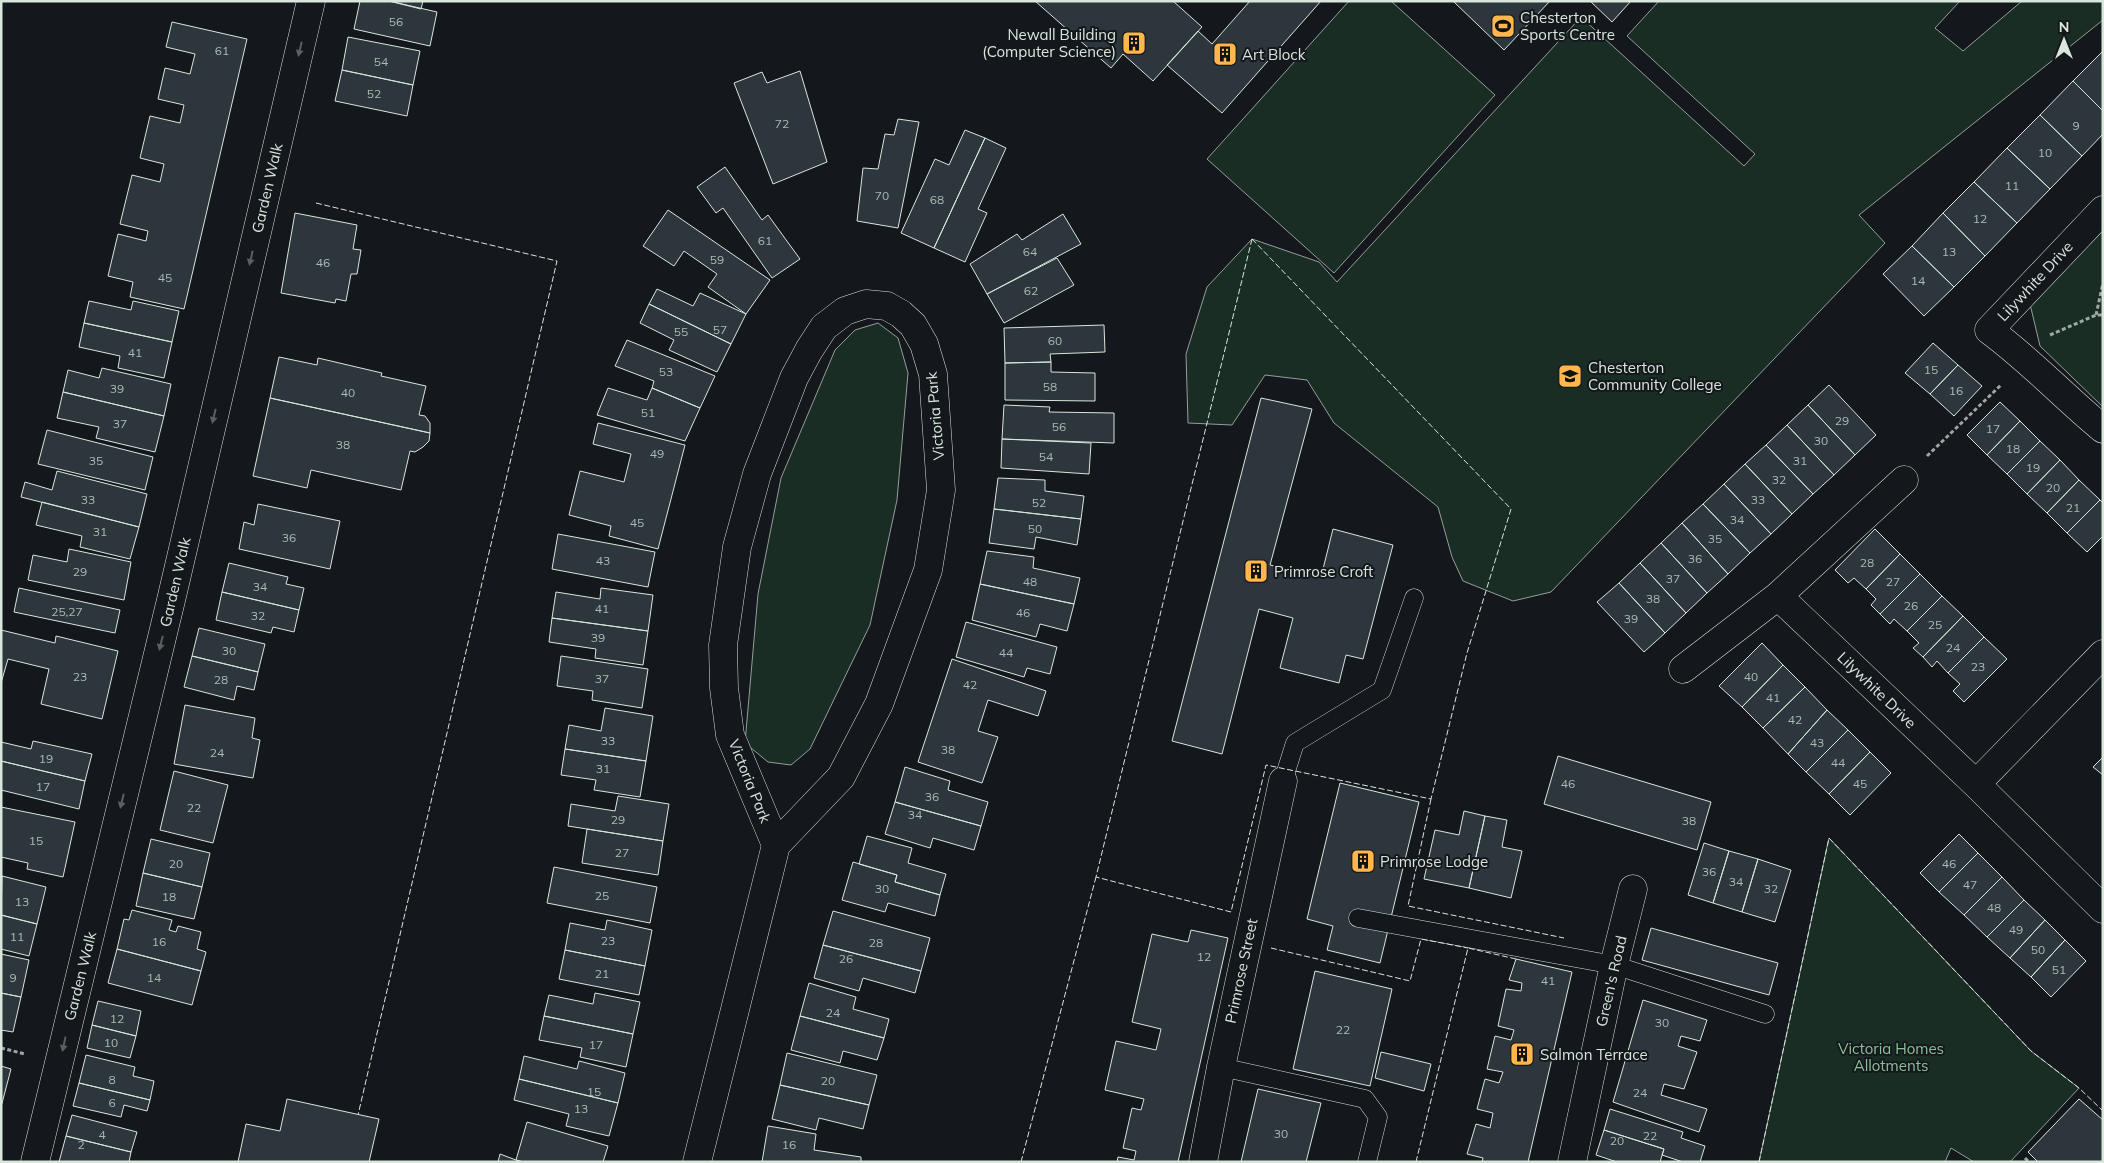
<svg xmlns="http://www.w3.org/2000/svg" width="2104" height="1163" font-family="Mulish,sans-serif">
  <rect width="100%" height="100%" fill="#14181c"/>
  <path fill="#1a2d24" stroke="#939e99" d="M1349,1H1391L1495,95L1334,273L1207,159Z
    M1659,1H1960L1935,28L1963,51L2022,1H2103V20L1859,215L1885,243L1551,592L1513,601L1463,581L1452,557L1438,507L1334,423L1307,380L1265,375L1232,425L1188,423L1186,354L1207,287L1252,239L1319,262L1337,282L1581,17L1744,166L1755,154L1627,36Z
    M2103,221V407L2040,346L2030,304Z
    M878,323L898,338L908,373L897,500L870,625L810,749L791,765L768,762L745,743L758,594L781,478L835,350L855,330Z
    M1829,838L2031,1051L2079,1088L2010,1162H1974L1951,1148L1945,1162H1759Z"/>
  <path fill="#2c363c" stroke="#d8e6dc" d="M360,1H389L437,12L430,46L354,29Z
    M389,1H423L421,9Z
    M1035,1H1173L1202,27L1153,81L1123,54L1111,68Z
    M1250,1H1321L1222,113L1167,65L1198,31L1212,44Z
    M1453,1H1550L1504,50Z
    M1590,1H1631L1612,22Z
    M172,22L247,39L184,309L130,297L133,282L108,276L118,234L146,241L148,231L120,224L132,175L160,182L164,164L140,158L150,116L180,123L184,105L158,99L165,68L190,74L195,54L166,47Z
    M348,37L420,51L413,85L342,70Z
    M2103,51V111L2073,81Z
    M342,70L413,85L407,116L335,101Z
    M800,71L827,162L773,184L734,83L762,72L767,83Z
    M2073,81L2103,111V134L2082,156L2040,115Z
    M2040,115L2082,156L2050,189L2007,148Z
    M898,119L919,122L898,228L857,221L863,168L878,169L885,134L894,135Z
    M965,130L985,138L934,248L901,233L935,159L949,165Z
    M985,138L1006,148L978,209L987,213L965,262L934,248Z
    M2007,148L2050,189L2017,223L1974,182Z
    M725,167L762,220L768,215L800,259L772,278L723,208L716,213L697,187Z
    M1974,182L2017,223L1985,256L1943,213Z
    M668,210L770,280L746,314L708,287L717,274L684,251L674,266L643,246Z
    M295,213L357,225L353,249L361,250L357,274H351L346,301L336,299L335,303L281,293Z
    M1943,213L1985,256L1954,287L1912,246Z
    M1063,214L1081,244L987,294L970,264L1017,234L1022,240Z
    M1912,246L1954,287L1924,316L1883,274Z
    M1057,258L1074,285L1004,323L987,294Z
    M657,289L693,306L700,293L746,314L731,344L649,304Z
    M89,301L131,310L133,301L179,311L172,342L84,323Z
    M649,304L731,344L717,372L669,350L674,340L640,323Z
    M84,323L172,342L164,378L118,368L120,356L79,347Z
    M1104,325L1105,352L1050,354L1051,362L1005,363L1004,328Z
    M627,340L715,376L700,408L652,388L654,381L615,366Z
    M1933,343L1958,365L1930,394L1905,373Z
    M279,357L317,365L318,358L382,373L381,376L426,386L419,415L425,416L430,423V433L270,398Z
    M1051,362V372L1095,373V401L1005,400V363Z
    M1958,365L1982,386L1954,416L1930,394Z
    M102,368L171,384L164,416L63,392L68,370L99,378Z
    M1829,385L1876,435L1855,455L1808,405Z
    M608,388L647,400L652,388L700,408L685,441L597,415Z
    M63,392L164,416L155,452L96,438L99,427L57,418Z
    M270,398L430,433L429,441L423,447L415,452L410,451L401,490L311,470L307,488L253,476Z
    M1261,398L1312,409L1270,565L1321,577L1333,529L1393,545L1363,659L1346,655L1339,683L1280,668L1293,618L1259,609L1222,754L1172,741Z
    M2000,402L2020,421L1987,455L1967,435Z
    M1004,405L1050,407L1049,412L1114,413V443L1002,439Z
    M1808,405L1855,455L1834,475L1787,425Z
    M2020,421L2040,441L2007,474L1987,455Z
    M598,423L685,445L658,549L609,536L611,526L569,515L580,471L624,482L631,454L593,444Z
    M1787,425L1834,475L1813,494L1766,445Z
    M47,430L153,457L145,490L38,464Z
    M1002,439L1091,443L1089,474L1001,468Z
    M2040,441L2060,460L2027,494L2007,474Z
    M1766,445L1813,494L1792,514L1745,464Z
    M2060,460L2079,480L2047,513L2027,494Z
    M1745,464L1792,514L1771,534L1724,484Z
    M57,471L147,494L139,527L21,497L25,482L52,490Z
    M998,478L1045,480V491L1084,496L1081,519L994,509Z
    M2079,480L2100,500L2067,533L2047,513Z
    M1724,484L1771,534L1750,553L1703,504Z
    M2100,500L2103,503V536L2087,552L2067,533Z
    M42,502L139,527L130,559L80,547L82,536L36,525Z
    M258,504L340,521L330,569L239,549L244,522L254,525Z
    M1703,504L1750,553L1728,574L1682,523Z
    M994,509L1081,519L1077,545L1036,537L1034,549L989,543Z
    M1682,523L1728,574L1707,593L1661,543Z
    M1875,529L1900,554L1866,589L1854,578L1848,583L1835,570Z
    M558,534L655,552L648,587L552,569Z
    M1661,543L1707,593L1686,613L1640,563Z
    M69,549L131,562L124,600L28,580L33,555L67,562Z
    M987,551L1034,557L1033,568L1080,578L1074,604L980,584Z
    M1900,554L1920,574L1880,614L1871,605L1876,599L1866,589Z
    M229,563L288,577L286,584L304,588L299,610L222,592Z
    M1640,563L1686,613L1665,633L1619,583Z
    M1920,574L1942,596L1907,631L1894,619L1890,624L1880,614Z
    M1619,583L1665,633L1644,652L1597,602Z
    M980,584L1074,604L1067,631L1040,624L1036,637L972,620Z
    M19,588L120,610L115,633L14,612Z
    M601,588L653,595L648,631L552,618L556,592L600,599Z
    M222,592L299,610L294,632L273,627L271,633L216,620Z
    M1942,596L1963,616L1923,657L1913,648L1919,643L1907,631Z
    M1963,616L1984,637L1948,673L1937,661L1932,667L1923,657Z
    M552,618L648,631L643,665L595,658L596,649L549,642Z
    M966,622L1057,647L1050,674L1027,668L1024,677L956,657Z
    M199,628L265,644L258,672L192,656Z
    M1,630L55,643L56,636L118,651L102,719L41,704L49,669L8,659L1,683Z
    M1984,637L2007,659L1964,702L1953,691L1960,684L1948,673Z
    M1762,643L1783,665L1742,707L1719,686Z
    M192,656L258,672L254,690L237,686L234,700L184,687Z
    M561,656L648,669L642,708L592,700L593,691L557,686Z
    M952,659L1046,691L1038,716L988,700L978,731L998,737L982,783L918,762Z
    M1783,665L1805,687L1763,728L1742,707Z
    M1805,687L1827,710L1788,754L1763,728Z
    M185,705L255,718L252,738L260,740L253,778L174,764Z
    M605,708L653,716L646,761L565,749L569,725L601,731Z
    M1827,710L1848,730L1806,772L1788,754Z
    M1848,730L1870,752L1829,794L1806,772Z
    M33,741L92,754L85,781L1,761V742L31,749Z
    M565,749L646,761L640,797L594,790L596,780L561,775Z
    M1870,752L1891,773L1850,815L1829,794Z
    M1558,756L1711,802L1697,850L1544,804Z
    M2103,757V775L2093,767Z
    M1,761L85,781L79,809L1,790Z
    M905,767L950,781L948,790L988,802L981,826L895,802Z
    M174,771L228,785L213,843L160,830Z
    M1340,783L1419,802L1380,963L1327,950L1333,926L1307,919Z
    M618,796L669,804L663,841L568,826L571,804L615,811Z
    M895,802L981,826L974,850L933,838L930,848L885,834Z
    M1,807L75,822L63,877L27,869L28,863L1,857Z
    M1464,811L1485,816L1469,888L1424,879L1435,830L1459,835Z
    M1485,816L1507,820L1502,847L1522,851L1511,898L1469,888Z
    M587,829L663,841L658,875L582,863Z
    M1959,834L1978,853L1939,892L1920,873Z
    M867,836L912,848L908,863L946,874L940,895L895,882L897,875L859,864Z
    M151,839L210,853L202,887L143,873Z
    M1704,843L1729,851L1713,903L1688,895Z
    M1729,851L1758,859L1742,912L1713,903Z
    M1978,853L2002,877L1964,915L1939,892Z
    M1758,859L1791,870L1775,922L1742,912Z
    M853,862L897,875L895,882L940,895L935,916L888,903L885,912L842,900Z
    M554,867L657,887L650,923L547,903Z
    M143,873L202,887L194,919L136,906Z
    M2,876L46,887L37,924L1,915Z
    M2002,877L2024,900L1987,937L1964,915Z
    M2024,900L2045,920L2010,958L1987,937Z
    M132,910L172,920L169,930L176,932L178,926L201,932L197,949L206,952L201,971L117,949L124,919L129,920Z
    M833,911L930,938L921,971L823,945Z
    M1,915L37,924L29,956L1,949Z
    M607,920L652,930L645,966L565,950L570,923L605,930Z
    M2045,920L2065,940L2031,977L2010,958Z
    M1651,928L1778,963L1769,995L1642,960Z
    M1191,930L1228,938L1178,1162H1117L1118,1157L1134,1160L1136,1151L1123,1148L1132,1108L1141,1110L1144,1099L1105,1090L1116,1041L1156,1050L1161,1029L1132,1022L1152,934L1188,942Z
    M2065,940L2086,961L2051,997L2031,977Z
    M823,945L921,971L915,993L863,978L859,991L814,978Z
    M117,949L201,971L192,1005L108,983Z
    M565,950L645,966L639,995L559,979Z
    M1,954L29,960L21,997L1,993Z
    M1516,959L1572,972L1528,1162H1482L1483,1158L1467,1154L1476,1124L1490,1128L1493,1113L1477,1109L1485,1079L1499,1083L1503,1072L1487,1069L1495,1036L1511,1040L1514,1030L1498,1026L1506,989L1521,991L1522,983L1509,980Z
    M1315,971L1392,989L1370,1086L1293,1069Z
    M809,983L856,997L853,1009L889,1019L884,1038L800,1016Z
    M1,993L21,997L13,1032L1,1030Z
    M595,993L640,1002L633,1034L544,1016L549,995L593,1004Z
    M1643,1000L1707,1020L1700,1041L1681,1036L1678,1046L1697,1052L1684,1089L1664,1084L1661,1095L1707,1109L1699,1132L1613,1102Z
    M98,1001L141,1011L136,1036L92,1025Z
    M544,1016L633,1034L626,1067L580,1057L582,1048L539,1040Z
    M800,1016L884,1038L877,1060L843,1051L840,1063L791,1050Z
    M92,1025L136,1036L130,1058L87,1048Z
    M1381,1052L1431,1064L1424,1091L1375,1078Z
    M787,1053L877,1075L869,1105L780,1085Z
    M86,1055L135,1067L133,1076L154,1081L150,1100L79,1083Z
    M524,1056L577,1069L579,1061L625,1073L618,1103L519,1079Z
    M1,1066L11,1069L1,1107Z
    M519,1079L618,1103L609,1136L566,1126L569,1114L514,1100Z
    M79,1083L150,1100L147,1111L124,1105L121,1117L73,1106Z
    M780,1085L869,1105L863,1129L819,1118L816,1130L772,1119Z
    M1258,1089L1321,1103L1306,1162H1241Z
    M287,1099L379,1119L369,1162H238L246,1124L280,1131Z
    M2079,1099L2103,1120V1162H2038L2028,1152Z
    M1610,1109L1683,1132L1681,1138L1705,1146L1700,1162H1683L1662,1155L1664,1149L1604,1130Z
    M72,1115L137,1132L131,1152L66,1136Z
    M527,1122L608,1146L603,1162H523L516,1160Z
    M768,1126L816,1134L814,1150L861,1157V1162H762Z
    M1604,1130L1664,1149L1660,1162H1617L1596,1155Z
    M66,1136L131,1152L129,1162H59Z
    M500,1154L516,1160L523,1162H498Z"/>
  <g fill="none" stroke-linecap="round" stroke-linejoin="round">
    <g stroke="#d8e6dc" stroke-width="19">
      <path id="service" d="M1283,781L1295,743L1382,690L1414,598
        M1358,918L1614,965L1765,1014
        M1221,1067L1365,1099L1378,1117L1367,1162"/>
    </g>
    <g stroke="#d8e6dc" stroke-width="29">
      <path id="minor" d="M2103,210L1989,330C2030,360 2064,397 2103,429
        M1778,596L1976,784L2103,909
        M1683,669L1778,596L1904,480
        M1976,784L2103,654
        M35,1162L172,596L311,1
        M697,1162L776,845L841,777L879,704L928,570L941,490L933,374L924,344L913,325L901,314L887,306L866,304L845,311L824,327L809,350L794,378L757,474L737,547L723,645L724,688L730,735L776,845
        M1203,1162L1221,1067L1283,781
        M1572,1162L1614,965L1633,889"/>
    </g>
    <path stroke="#9da8a2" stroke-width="3" stroke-dasharray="4 2.5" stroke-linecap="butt" d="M2096,315L2103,283
      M2050,335L2096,315H2103
      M1927,456L2002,384
      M1,1048L25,1054
      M2025,1158L2029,1162"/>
    <use href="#service" stroke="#14181c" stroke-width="18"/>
    <use href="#minor" stroke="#14181c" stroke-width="28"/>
    <path stroke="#d8e6dc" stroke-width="1" stroke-dasharray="6 2.5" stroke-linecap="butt" d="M316,203L557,261L358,1115
      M1252,239L1511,509L1467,653L1431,799L1266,765L1231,912L1096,877Z
      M1431,799L1408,906L1564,938
      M1271,948L1410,981L1421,939L1468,948
      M1021,1162L1096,877
      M1416,1162L1468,948L1516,959
      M1759,1162L1829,838L2031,1051L2079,1088L2103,1111"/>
  </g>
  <defs><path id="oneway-solid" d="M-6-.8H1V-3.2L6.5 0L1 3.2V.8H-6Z" transform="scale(1.25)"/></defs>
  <g fill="#59605f">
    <use href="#oneway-solid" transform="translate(300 49) rotate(103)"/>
    <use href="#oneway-solid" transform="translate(251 258) rotate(103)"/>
    <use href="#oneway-solid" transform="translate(214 416) rotate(103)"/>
    <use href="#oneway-solid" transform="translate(161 643) rotate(104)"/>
    <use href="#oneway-solid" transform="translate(122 801) rotate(104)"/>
    <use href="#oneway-solid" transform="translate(64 1044) rotate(102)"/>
  </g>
  <defs>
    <g id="stadium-square" transform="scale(1.25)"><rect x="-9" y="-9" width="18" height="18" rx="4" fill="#ffb74d" stroke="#14181c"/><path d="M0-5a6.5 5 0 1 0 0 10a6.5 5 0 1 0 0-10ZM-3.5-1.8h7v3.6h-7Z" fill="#111"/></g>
    <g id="building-square" transform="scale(1.25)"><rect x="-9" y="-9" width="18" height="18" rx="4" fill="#ffb74d" stroke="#14181c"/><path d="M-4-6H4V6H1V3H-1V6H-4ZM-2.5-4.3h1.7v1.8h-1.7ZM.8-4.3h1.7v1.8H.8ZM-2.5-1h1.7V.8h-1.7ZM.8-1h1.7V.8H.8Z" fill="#111"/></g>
    <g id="school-square" transform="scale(1.25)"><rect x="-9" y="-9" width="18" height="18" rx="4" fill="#ffb74d" stroke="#14181c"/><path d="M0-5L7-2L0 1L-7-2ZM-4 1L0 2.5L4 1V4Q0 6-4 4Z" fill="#111"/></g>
  </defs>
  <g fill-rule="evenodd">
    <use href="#stadium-square" x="1503" y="26"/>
    <use href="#building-square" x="1134" y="43"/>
    <use href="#building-square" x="1225" y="54"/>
    <use href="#school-square" x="1570" y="376"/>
    <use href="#building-square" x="1256" y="571"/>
    <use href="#building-square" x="1363" y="861"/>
    <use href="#building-square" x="1522" y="1054"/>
  </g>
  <g text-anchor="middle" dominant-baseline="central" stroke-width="4" stroke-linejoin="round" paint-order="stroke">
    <g font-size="12" fill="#adbab4">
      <text x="396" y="21">56</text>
      <text x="222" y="50">61</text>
      <text x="381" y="61">54</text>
      <text x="374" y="93">52</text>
      <text x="782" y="123">72</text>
      <text x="2076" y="125">9</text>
      <text x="2045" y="152">10</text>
      <text x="2012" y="185">11</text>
      <text x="882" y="195">70</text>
      <text x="937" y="199">68</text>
      <text x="1980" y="218">12</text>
      <text x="765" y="240">61</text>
      <text x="1030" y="251">64</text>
      <text x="1949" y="251">13</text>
      <text x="717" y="259">59</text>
      <text x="323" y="262">46</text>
      <text x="165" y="277">45</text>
      <text x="1918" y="280">14</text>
      <text x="1031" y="290">62</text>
      <text x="720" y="329">57</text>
      <text x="681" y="331">55</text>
      <text x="1055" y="340">60</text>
      <text x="135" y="352">41</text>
      <text x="1931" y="369">15</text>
      <text x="666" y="371">53</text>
      <text x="1050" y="386">58</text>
      <text x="117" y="388">39</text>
      <text x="1956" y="390">16</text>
      <text x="348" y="392">40</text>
      <text x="648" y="412">51</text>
      <text x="1842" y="420">29</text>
      <text x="120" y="423">37</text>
      <text x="1059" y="426">56</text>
      <text x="1993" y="428">17</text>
      <text x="1821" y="440">30</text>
      <text x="343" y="444">38</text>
      <text x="2013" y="448">18</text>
      <text x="657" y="453">49</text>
      <text x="1046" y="456">54</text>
      <text x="96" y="460">35</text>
      <text x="1800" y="460">31</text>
      <text x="2033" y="467">19</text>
      <text x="1779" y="479">32</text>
      <text x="2053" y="487">20</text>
      <text x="88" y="499">33</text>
      <text x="1758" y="499">33</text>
      <text x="1039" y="502">52</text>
      <text x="2073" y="507">21</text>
      <text x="1737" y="519">34</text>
      <text x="637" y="522">45</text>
      <text x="1035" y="528">50</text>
      <text x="100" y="531">31</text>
      <text x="289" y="537">36</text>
      <text x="1715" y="538">35</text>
      <text x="1695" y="558">36</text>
      <text x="603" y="560">43</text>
      <text x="1867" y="562">28</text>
      <text x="80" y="571">29</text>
      <text x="1673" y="578">37</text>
      <text x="1030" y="581">48</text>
      <text x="1893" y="581">27</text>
      <text x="260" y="586">34</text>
      <text x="1653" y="598">38</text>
      <text x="1911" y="605">26</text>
      <text x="602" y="608">41</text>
      <text x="67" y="611">25,27</text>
      <text x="1023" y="612">46</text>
      <text x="258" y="615">32</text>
      <text x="1631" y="618">39</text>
      <text x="1935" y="624">25</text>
      <text x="598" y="637">39</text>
      <text x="1953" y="647">24</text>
      <text x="229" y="650">30</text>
      <text x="1006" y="652">44</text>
      <text x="1978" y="666">23</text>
      <text x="80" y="676">23</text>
      <text x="1751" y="676">40</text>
      <text x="602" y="678">37</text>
      <text x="221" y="679">28</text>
      <text x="970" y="684">42</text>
      <text x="1773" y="697">41</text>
      <text x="1795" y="719">42</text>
      <text x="608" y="740">33</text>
      <text x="1817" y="742">43</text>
      <text x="948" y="749">38</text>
      <text x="217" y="752">24</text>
      <text x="46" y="758">19</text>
      <text x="1838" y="762">44</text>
      <text x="603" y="768">31</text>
      <text x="1568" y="783">46</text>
      <text x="1860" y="783">45</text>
      <text x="43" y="786">17</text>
      <text x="932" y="796">36</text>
      <text x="194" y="807">22</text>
      <text x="915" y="814">34</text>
      <text x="618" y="819">29</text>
      <text x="1689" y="820">38</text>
      <text x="36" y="840">15</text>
      <text x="622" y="852">27</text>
      <text x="176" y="863">20</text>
      <text x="1949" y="863">46</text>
      <text x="1709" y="871">36</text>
      <text x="1736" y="881">34</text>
      <text x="1970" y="884">47</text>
      <text x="882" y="888">30</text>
      <text x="1771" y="888">32</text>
      <text x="602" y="895">25</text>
      <text x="169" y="896">18</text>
      <text x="22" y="901">13</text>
      <text x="1994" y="907">48</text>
      <text x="2016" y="929">49</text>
      <text x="17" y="936">11</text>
      <text x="608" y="940">23</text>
      <text x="159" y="941">16</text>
      <text x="876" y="942">28</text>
      <text x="2038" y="949">50</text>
      <text x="1204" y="956">12</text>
      <text x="846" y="958">26</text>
      <text x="2059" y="969">51</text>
      <text x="602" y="973">21</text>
      <text x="13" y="977">9</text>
      <text x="154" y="977">14</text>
      <text x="1548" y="980">41</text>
      <text x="833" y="1012">24</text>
      <text x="117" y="1018">12</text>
      <text x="1662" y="1022">30</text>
      <text x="1343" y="1029">22</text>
      <text x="111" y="1042">10</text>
      <text x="596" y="1044">17</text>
      <text x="112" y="1079">8</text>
      <text x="828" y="1080">20</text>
      <text x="594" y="1091">15</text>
      <text x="1640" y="1092">24</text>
      <text x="112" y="1102">6</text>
      <text x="581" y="1108">13</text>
      <text x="1281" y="1133">30</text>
      <text x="102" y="1134">4</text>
      <text x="1650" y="1135">22</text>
      <text x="1617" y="1140">20</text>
      <text x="81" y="1144">2</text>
      <text x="789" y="1144">16</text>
    </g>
    <g font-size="15" fill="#d8e6dc" stroke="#14181c" text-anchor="start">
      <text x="1520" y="17">Chesterton<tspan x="1520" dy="17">Sports Centre</tspan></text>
      <text x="1116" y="34" text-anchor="end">Newall Building<tspan x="1116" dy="17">(Computer Science)</tspan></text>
      <text x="1242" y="54">Art Block</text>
      <text x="1588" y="367">Chesterton<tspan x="1588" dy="17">Community College</tspan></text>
      <text x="1274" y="571">Primrose Croft</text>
      <text x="1380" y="861">Primrose Lodge</text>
      <text x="1540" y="1054">Salmon Terrace</text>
    </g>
    <g font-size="15" fill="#d8e6dc" stroke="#14181c">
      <text transform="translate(267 188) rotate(-77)">Garden Walk</text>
      <text transform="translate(2035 281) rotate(-47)">Lilywhite Drive</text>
      <text transform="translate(935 416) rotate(-95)">Victoria Park</text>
      <text transform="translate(175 582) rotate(-77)">Garden Walk</text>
      <text transform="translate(1877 690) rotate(44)">Lilywhite Drive</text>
      <text transform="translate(750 781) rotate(68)">Victoria Park</text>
      <text transform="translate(1241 971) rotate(-78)">Primrose Street</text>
      <text transform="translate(80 976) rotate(-76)">Garden Walk</text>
      <text transform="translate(1611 981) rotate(-77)">Green's Road</text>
    </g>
    <g font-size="15" fill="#8ac095" stroke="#14181c">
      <text x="1891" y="1048">Victoria Homes<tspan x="1891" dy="17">Allotments</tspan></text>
    </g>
  </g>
  <rect width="2104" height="1163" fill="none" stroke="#d8e6dc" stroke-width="5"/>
  <g transform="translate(2064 40)" stroke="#14181c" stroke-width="4" paint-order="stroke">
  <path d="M0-4L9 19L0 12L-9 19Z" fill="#d8e6dc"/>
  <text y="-8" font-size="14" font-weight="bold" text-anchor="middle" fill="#d8e6dc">N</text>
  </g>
</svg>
